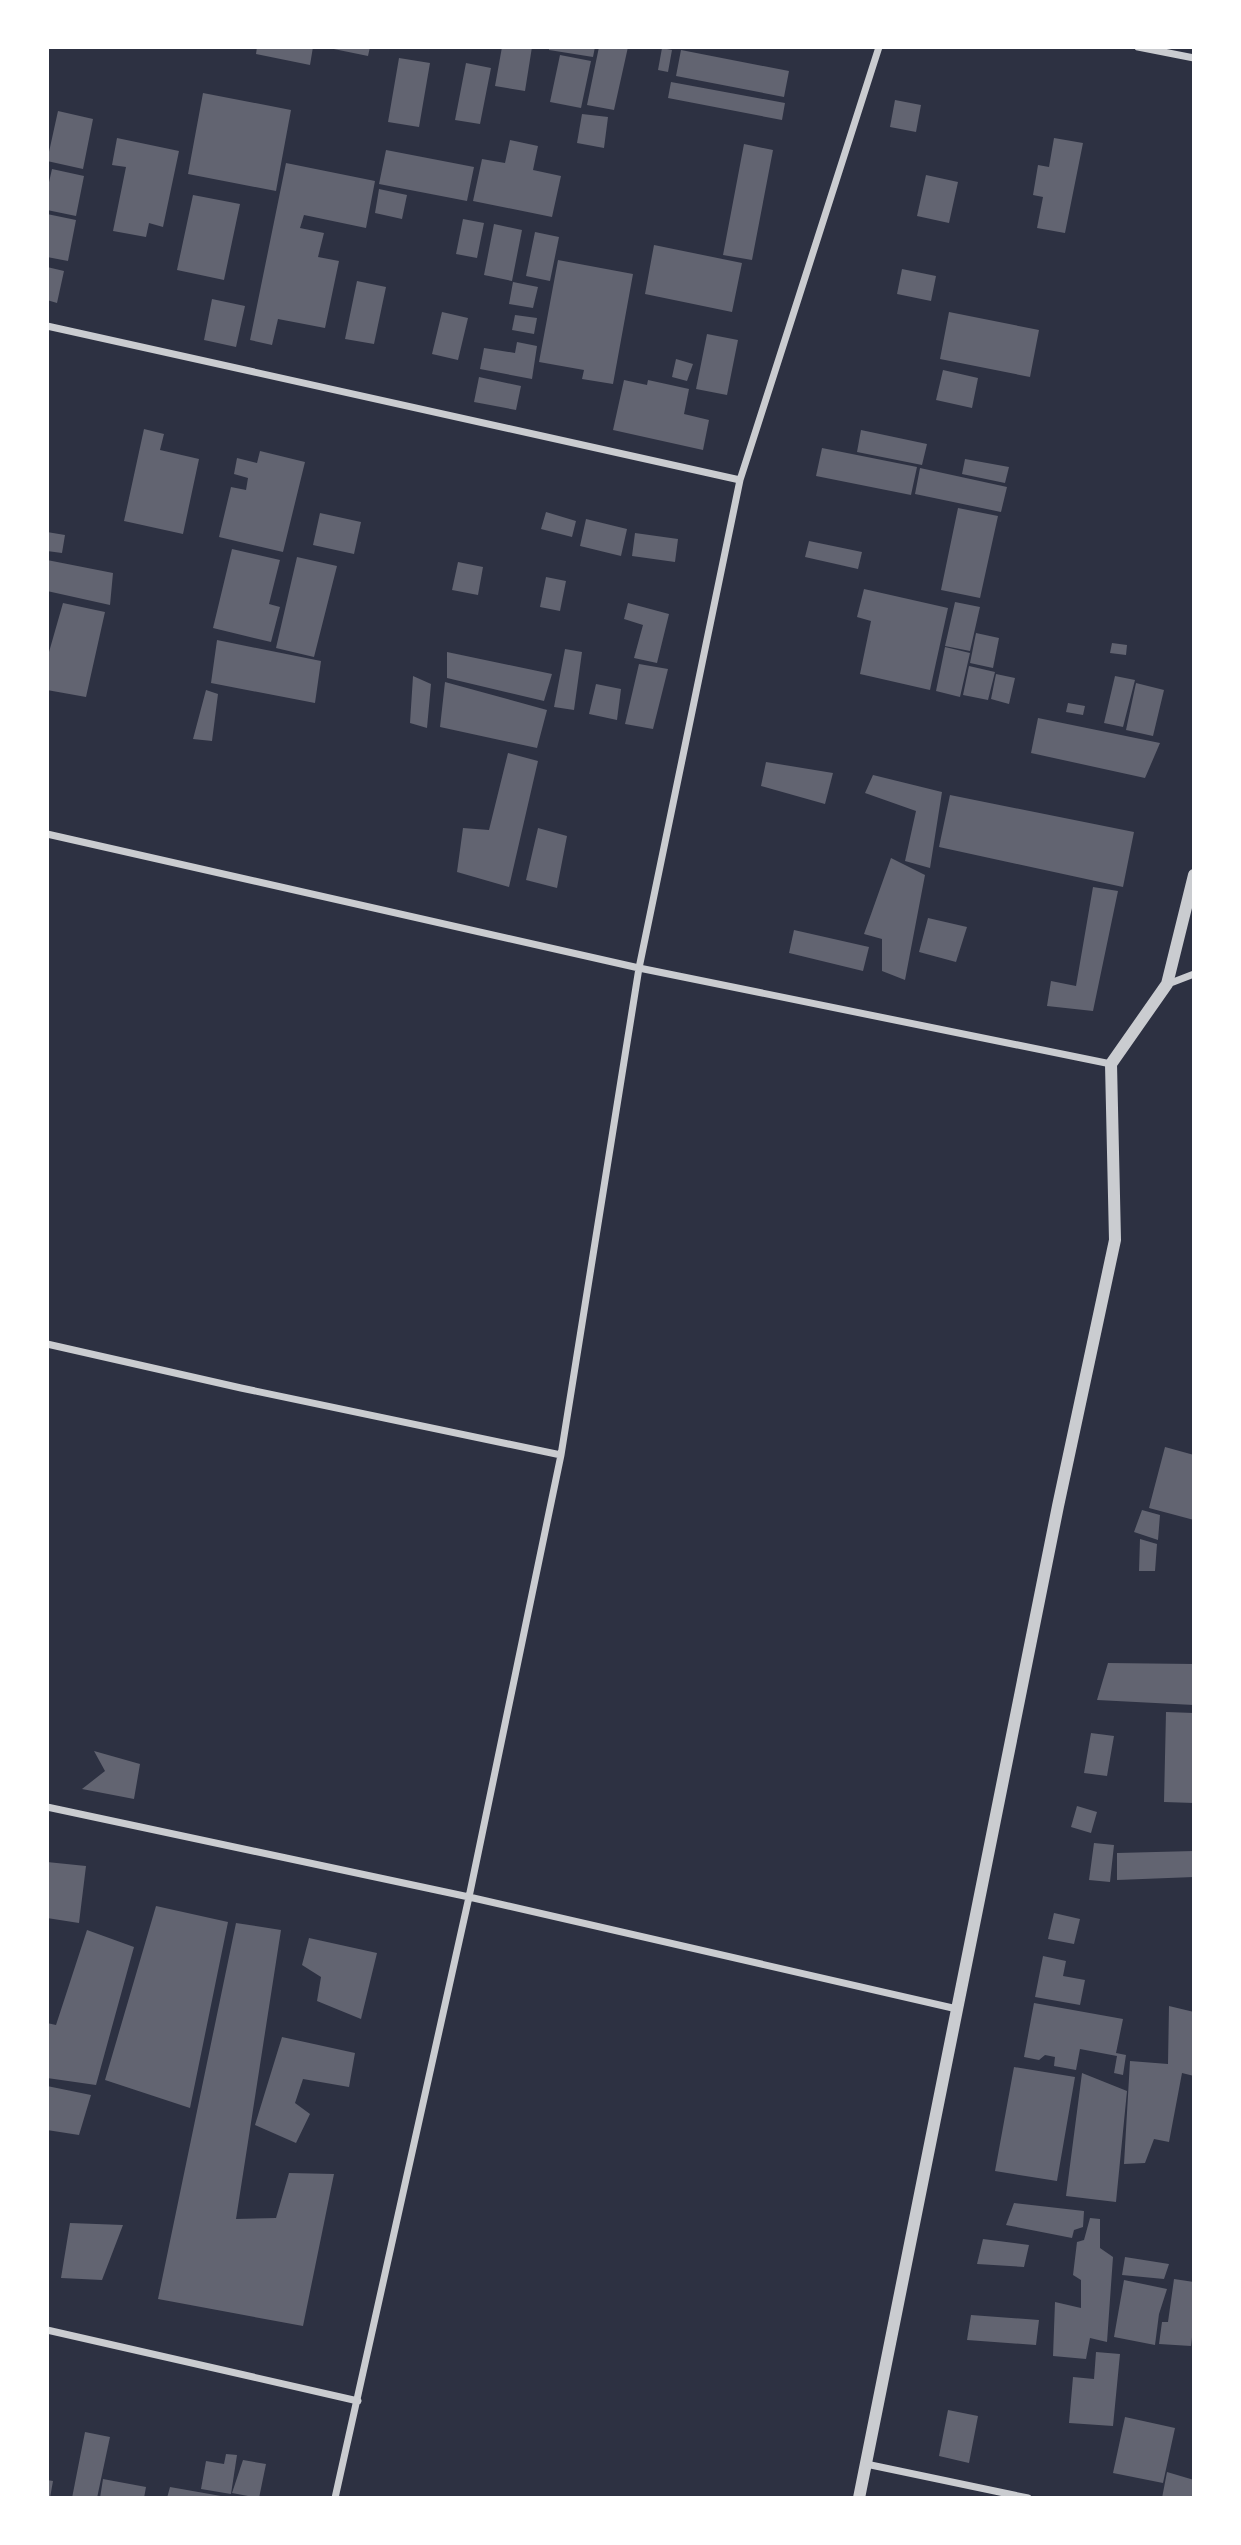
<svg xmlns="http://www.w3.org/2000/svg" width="1241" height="2545" font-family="'Asap Condensed',sans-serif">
  <rect width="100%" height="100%" fill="#2d3142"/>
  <path fill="#626471" d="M257,47H313L310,65L256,54Z
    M324,47H370L368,56Z
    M502,47H532L525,91L495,86Z
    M549,47H595L593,57L549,50Z
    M599,47H628L614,110L587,105Z
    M662,48L672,50L668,72L658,70Z
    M681,50L789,71L784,97L676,76Z
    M560,55L591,61L581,108L550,102Z
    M399,58L430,63L419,127L388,122Z
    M466,63L491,68L480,124L455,120Z
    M671,82L785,103L782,120L668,98Z
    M203,93L291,110L276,191L188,174Z
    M895,100L921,105L916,132L890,127Z
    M58,111L93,119L83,169L47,161Z
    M582,114L608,117L604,148L577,143Z
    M117,138L179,151L163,227L149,223L146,237L113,231L126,167L112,165Z
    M1054,138L1083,143L1065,233L1037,228L1043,197L1033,195L1038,165L1049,167Z
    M510,140L538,146L533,170L561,176L552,217L473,201L482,159L505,163Z
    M744,144L773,150L752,260L723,255Z
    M386,150L474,167L467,201L379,184Z
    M286,163L375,181L366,228L304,215L300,228L324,233L318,257L339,261L325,328L278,319L272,345L250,340Z
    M52,169L84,176L76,216L47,210V191Z
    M926,175L958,182L949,223L917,216Z
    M379,189L407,195L402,219L375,213Z
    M193,195L240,204L224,280L177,270Z
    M47,214L76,220L68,261L47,257Z
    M463,219L484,223L477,258L456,254Z
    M494,224L522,230L512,281L484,275Z
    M535,232L559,237L550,281L526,276Z
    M654,245L742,263L732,312L645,294Z
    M558,260L633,274L613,384L582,379L584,370L539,362Z
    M47,267L64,271L57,303L47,300Z
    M902,269L936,276L931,301L897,294Z
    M357,281L386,287L374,344L345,339Z
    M513,282L538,287L533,308L509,304Z
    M212,299L245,306L236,347L204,340Z
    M442,312L468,318L458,360L432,354Z
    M949,312L1039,330L1030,377L940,359Z
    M515,315L537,318L534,334L512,330Z
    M707,334L738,340L727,395L696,389Z
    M517,342L537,346L532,379L480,369L484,348L515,353Z
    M676,359L693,364L687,381L672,377Z
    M943,370L978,378L972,408L936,400Z
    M479,377L521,386L516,410L474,402Z
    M624,380L647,385L648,380L689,389L684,414L709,420L703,450L613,430Z
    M144,429L164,434L160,450L199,459L183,534L124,521Z
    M861,430L927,444L922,465L857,452Z
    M822,448L917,467L911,495L816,476Z
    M260,451L305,462L283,552L219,537L231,487L246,490L248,478L234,474L237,458L257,463Z
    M965,459L1009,467L1005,483L962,474Z
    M920,468L1007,487L1001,512L915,494Z
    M958,508L998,516L980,598L941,590Z
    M546,512L576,521L572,537L541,529Z
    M320,513L361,522L354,554L313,545Z
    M586,519L627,529L621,556L580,546Z
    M47,532L65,535L62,553L47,551Z
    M635,533L678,539L675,562L632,556Z
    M809,541L862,552L858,569L805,557Z
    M232,549L280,560L269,604L280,607L271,642L213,628Z
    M297,557L337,566L314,657L276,648Z
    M47,560L113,573L110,605L47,591Z
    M458,562L483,567L478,595L452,590Z
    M546,577L566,581L560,611L540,607Z
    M864,589L948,608L930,690L860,674L871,621L857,617Z
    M955,602L980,607L970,651L945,646Z
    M63,603L105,612L86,697L47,690V659Z
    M628,603L669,614L657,663L634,658L643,625L624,619Z
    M976,633L999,638L993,668L970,663Z
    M217,640L321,661L315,703L211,683Z
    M1112,643L1127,645L1126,655L1110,653Z
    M945,647L970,653L960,697L936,691Z
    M565,649L582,652L574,710L554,707Z
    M447,652L552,674L544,701L447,678Z
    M639,664L668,669L653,729L625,724Z
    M969,666L995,672L988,700L963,695Z
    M996,674L1015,678L1009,704L991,699Z
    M413,676L431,684L427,728L410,723Z
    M1115,676L1135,680L1123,727L1104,723Z
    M445,682L547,710L537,748L440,727Z
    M1136,683L1164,690L1153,736L1126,730Z
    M596,684L621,689L617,720L589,714Z
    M206,690L218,694L212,741L193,739Z
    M1068,703L1085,706L1083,715L1066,712Z
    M1038,718L1160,743L1145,778L1031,753Z
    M508,753L538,761L509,887L457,872L463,828L489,830Z
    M766,762L833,773L825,804L761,786Z
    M873,775L942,792L930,868L905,861L916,811L865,793Z
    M950,795L1134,832L1123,887L939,847Z
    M538,828L567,836L557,888L526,880Z
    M891,858L925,875L905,980L882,971V939L864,934Z
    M1093,887L1118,891L1093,1011L1047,1006L1051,981L1076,986Z
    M928,918L967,927L956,962L919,952Z
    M794,930L869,947L863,971L789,953Z
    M1165,1447L1194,1455V1520L1149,1508Z
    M1142,1510L1160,1515L1158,1540L1134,1532Z
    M1140,1539L1157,1544L1155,1571H1139Z
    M1108,1663L1194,1664V1705L1097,1700Z
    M1166,1712L1194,1713V1803L1164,1802Z
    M1091,1733L1114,1736L1107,1776L1084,1773Z
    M94,1751L140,1764L134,1799L82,1789L105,1771Z
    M1077,1806L1097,1812L1091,1833L1071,1827Z
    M1094,1843L1114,1845L1110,1882L1089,1880Z
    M1194,1851V1877L1117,1880V1853Z
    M47,1862L86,1866L79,1923L47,1918Z
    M156,1906L228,1922L190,2108L105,2080Z
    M1054,1913L1080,1919L1074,1944L1048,1939Z
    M236,1923L281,1930L236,2219L276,2218L289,2173L334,2174L303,2326L158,2299Z
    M87,1930L134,1947L96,2085L47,2078V2023L56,2025Z
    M309,1938L377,1953L361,2019L317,2001L321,1977L302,1965Z
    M1043,1956L1066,1961L1063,1976L1085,1980L1080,2005L1035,1997Z
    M1034,2003L1123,2019L1116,2053L1126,2055L1123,2075L1114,2073L1117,2056L1080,2049L1076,2070L1054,2066L1055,2057L1045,2055L1039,2060L1024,2057Z
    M1169,2006L1194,2012V2076L1182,2073L1169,2142L1154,2139L1145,2163L1124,2164L1130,2061L1168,2064Z
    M282,2037L355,2053L349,2087L303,2079L295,2103L310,2114L296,2143L255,2125Z
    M1014,2067L1075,2077L1057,2181L995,2171Z
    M1082,2073L1127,2091L1116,2202L1066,2196Z
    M47,2086L91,2095L79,2135L47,2130Z
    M1014,2203L1084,2211L1083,2227L1074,2230L1072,2238L1006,2225Z
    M1090,2218L1100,2219V2248L1113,2257L1107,2342L1090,2338L1086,2359L1053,2356L1055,2302L1081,2308V2280L1073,2275L1077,2242L1084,2240Z
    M70,2223L123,2225L102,2280L61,2278Z
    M983,2239L1029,2245L1024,2267L977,2264Z
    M1125,2257L1169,2264L1164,2279L1122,2275Z
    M1174,2279L1194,2282V2320L1191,2346L1159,2344L1162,2322H1168Z
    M1124,2280L1167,2289L1159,2314L1155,2345L1114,2337Z
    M971,2315L1039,2320L1036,2345L967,2340Z
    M1096,2352L1120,2354L1113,2426L1069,2423L1073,2377L1094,2379Z
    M948,2410L978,2416L969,2463L939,2456Z
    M1125,2417L1175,2428L1163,2483L1113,2473Z
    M85,2432L110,2437L97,2498H72Z
    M226,2454L237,2455L231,2494L201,2489L206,2461L224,2464Z
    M243,2460L266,2464L259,2498L232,2493Z
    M1167,2472L1194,2480L1192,2498H1162Z
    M103,2479L146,2487L144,2498H100Z
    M47,2480L53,2481L50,2498H47Z
    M170,2487L221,2496V2498H167Z"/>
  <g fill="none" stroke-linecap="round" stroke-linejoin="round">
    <path stroke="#caccd0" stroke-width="7" d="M1138,47L1194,58
      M47,326L740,480
      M47,834L639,968L1111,1064
      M1168,984L1194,974
      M47,1344L241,1388L561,1455
      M47,1807L469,1897L957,2009
      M47,2330L358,2401
      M866,2464L1028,2498
      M335,2498L469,1897L561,1455L639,968L740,480L879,47"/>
    <path stroke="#caccd0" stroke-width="12" d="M859,2498L1058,1506L1115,1240L1111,1064L1167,984L1194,875"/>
  </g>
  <rect width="1241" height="2545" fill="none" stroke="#ffffff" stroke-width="98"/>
</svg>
